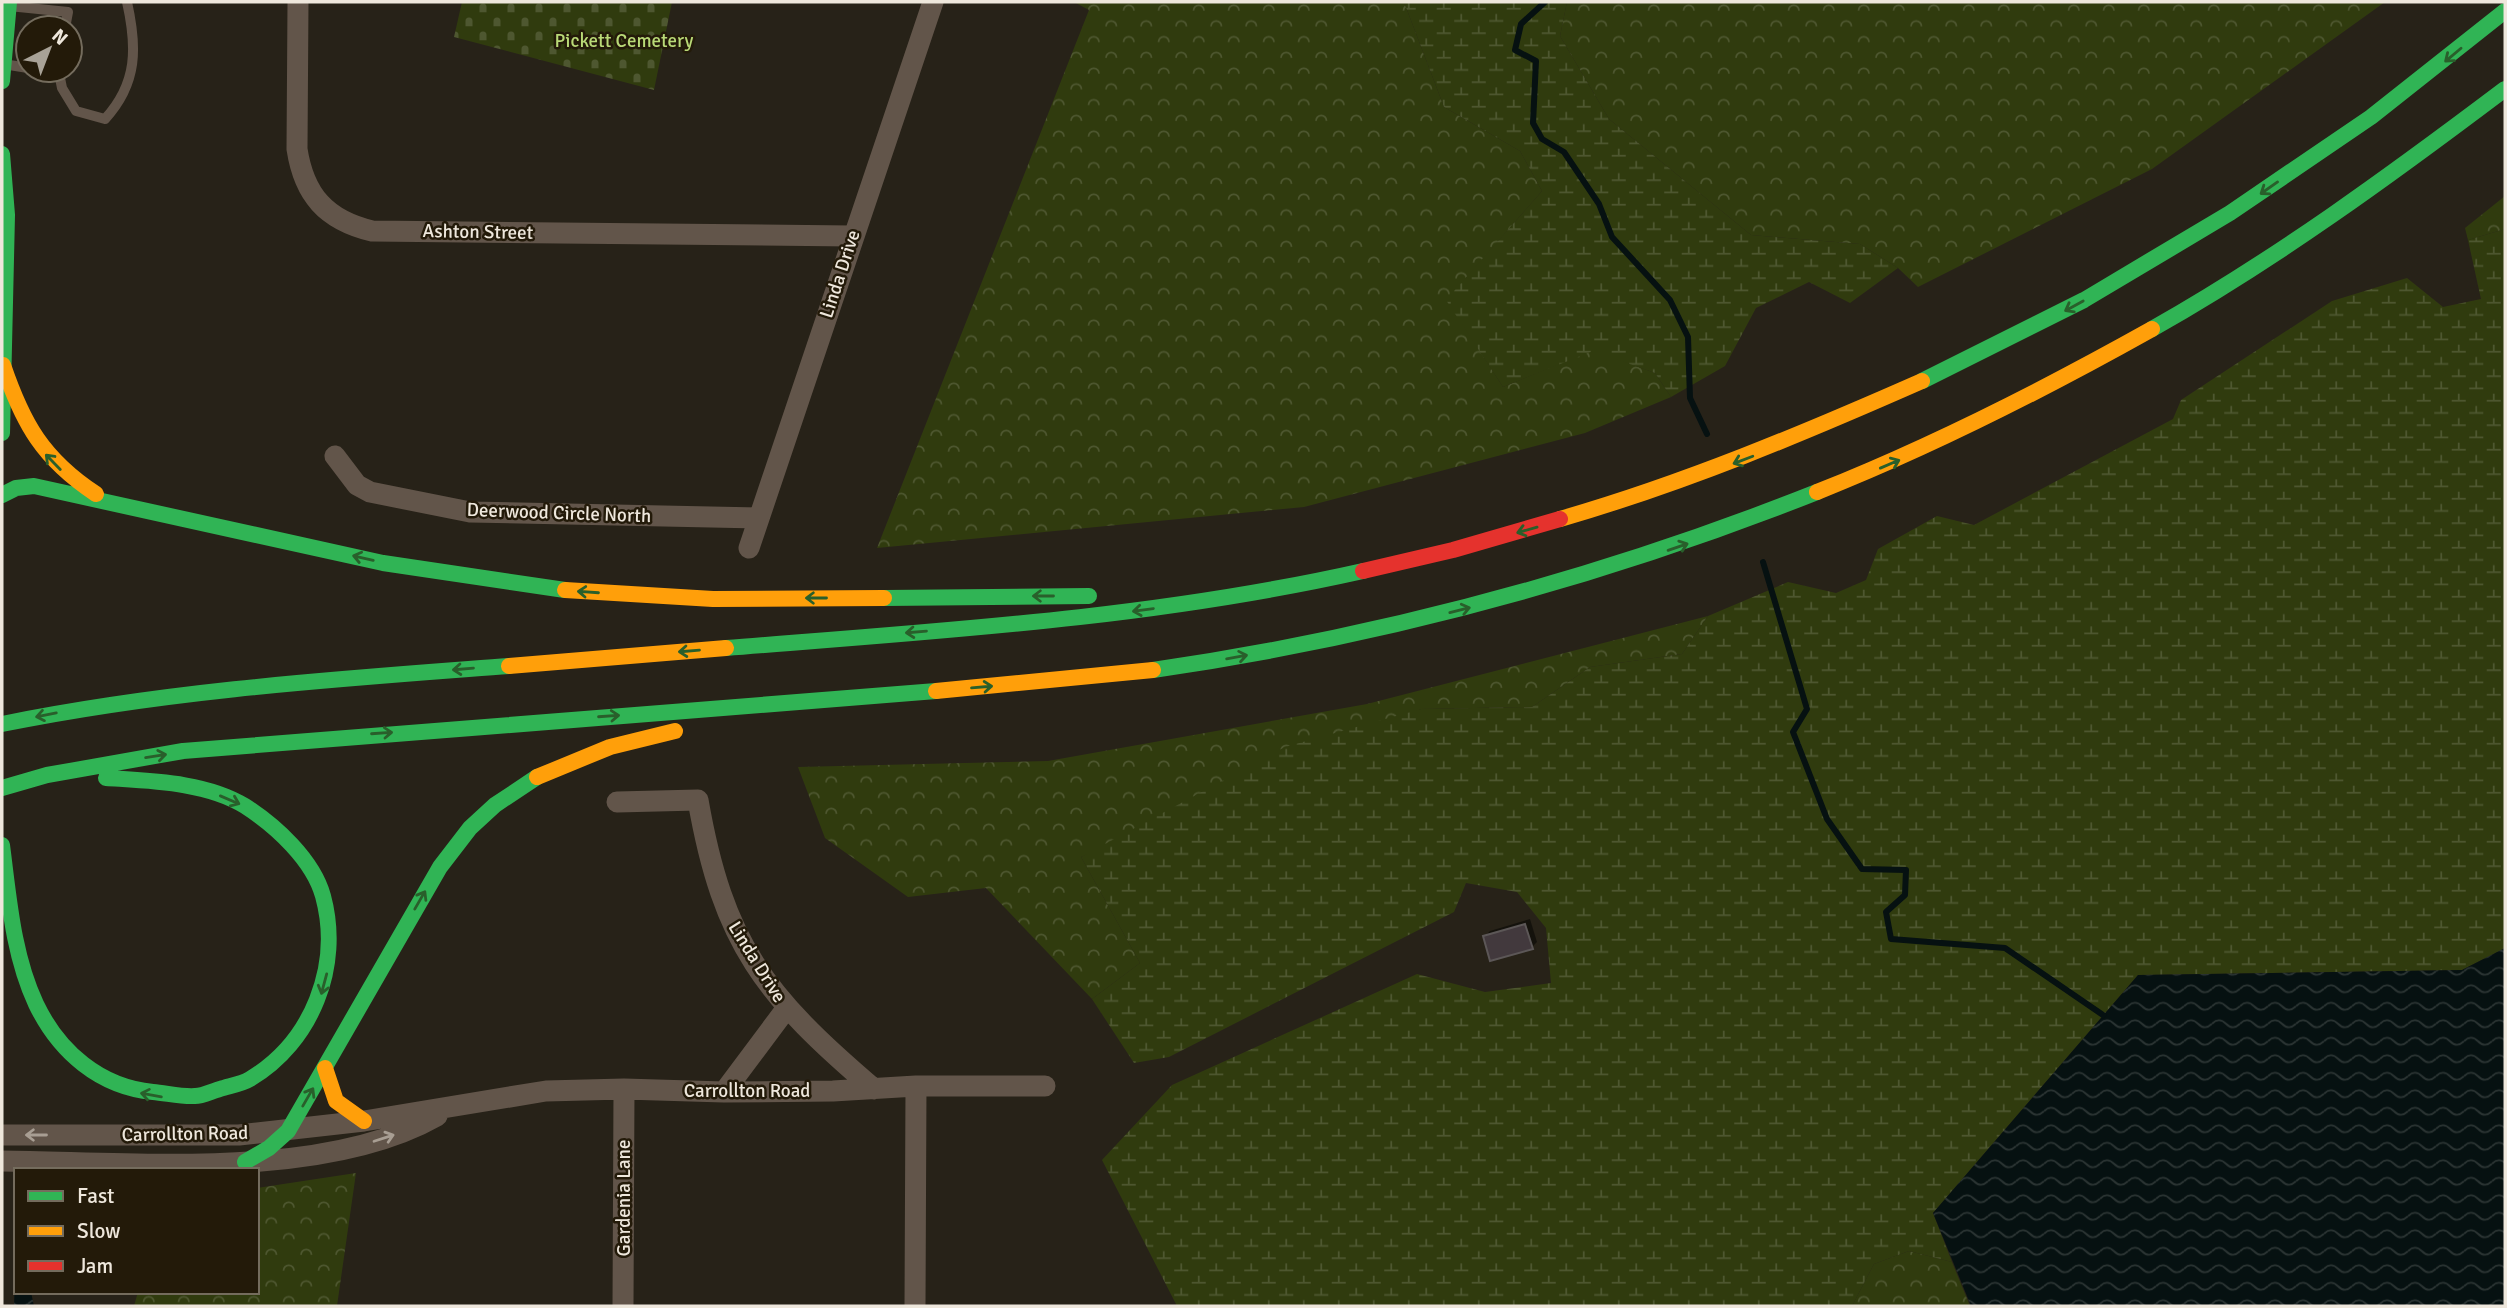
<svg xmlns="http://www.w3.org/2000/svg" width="2507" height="1308" font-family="Signika,sans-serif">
  <defs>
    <pattern id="forest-crowns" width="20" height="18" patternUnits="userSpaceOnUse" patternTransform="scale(1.75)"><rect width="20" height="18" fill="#303b0e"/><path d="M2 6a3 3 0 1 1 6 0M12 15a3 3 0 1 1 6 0" fill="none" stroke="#4e5730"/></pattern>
    <pattern id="wetland-marsh" width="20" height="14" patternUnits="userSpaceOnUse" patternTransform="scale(1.75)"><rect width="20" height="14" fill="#303b0e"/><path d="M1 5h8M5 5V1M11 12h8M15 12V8" fill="none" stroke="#4e5730"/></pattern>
    <pattern id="cemetery-stones" width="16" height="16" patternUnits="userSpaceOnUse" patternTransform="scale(1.75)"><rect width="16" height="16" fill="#303b0e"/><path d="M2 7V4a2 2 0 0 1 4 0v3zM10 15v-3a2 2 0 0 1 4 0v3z" fill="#4e5730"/></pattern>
    <pattern id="water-waves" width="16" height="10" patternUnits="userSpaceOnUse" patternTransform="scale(1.75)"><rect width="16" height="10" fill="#061111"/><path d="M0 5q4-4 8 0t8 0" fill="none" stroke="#2b3433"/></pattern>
  </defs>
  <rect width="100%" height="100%" fill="#272218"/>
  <path fill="url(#forest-crowns)" d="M1074,2H1404L1444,107L1520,151L1542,191L1447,300L1503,387L1593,350L1655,373L1671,397L1585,433L1304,507L877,548L1089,10Z
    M1567,2H2385L2152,169L1918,287L1898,268L1860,244L1751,235L1609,119L1560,36Z
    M2505,196V229L2468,240L2465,228Z
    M1708,616L1682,654L1590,667L1532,707L1421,709L1081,857L1140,963L1092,999L986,888L908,897L825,838L798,767L1048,761L1367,704Z
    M356,1173L337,1306H134L138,1292H257V1188Z
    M1909,1251L1952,1262L1970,1306H1852L1874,1264Z"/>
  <path fill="url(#wetland-marsh)" d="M1404,2H1567L1560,36L1609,119L1751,235L1860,244L1898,268L1850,303L1809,282L1756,308L1725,366L1671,397L1655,373L1593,351L1503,387L1446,300L1542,191L1520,151L1444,107Z
    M2505,229V948L2462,970L2138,975L1933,1213L1952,1262L1909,1251L1874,1264L1852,1306H1177L1102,1160L1172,1085L1417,974L1485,992L1551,983L1546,928L1517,892L1466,883L1454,912L1169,1057L1134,1063L1092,999L1140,963L1081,857L1285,747L1421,709L1532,707L1590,667L1682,654L1708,616L1788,582L1836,593L1866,580L1878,549L1937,516L1974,525L2173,419L2181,400L2332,301L2407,278L2443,307L2481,299L2468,240Z"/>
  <path fill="url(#cemetery-stones)" d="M462,2H672L654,90L454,37Z"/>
  <path fill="url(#water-waves)" d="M2505,948V1306H1971L1933,1213L2138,975L2462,970Z
    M16,1243V1292H31L34,1306H14Z"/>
  <path fill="#0007" d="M1530,919L1537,942L1532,947L1485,936L1490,931Z"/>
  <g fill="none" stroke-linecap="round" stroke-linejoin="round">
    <path stroke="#061111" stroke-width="6" d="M1545,2L1521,24L1515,50L1536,61L1533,123L1542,139L1564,152L1599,204L1612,237L1670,300L1688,337L1690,398L1707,434
      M1763,562L1807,709L1793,732L1827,819L1862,869L1906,870L1905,895L1886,912L1891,939L2005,948L2103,1015"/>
  </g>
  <path fill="#42393d" stroke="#5c5757" stroke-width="2" d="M1525,924L1533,949L1490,961L1483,936Z"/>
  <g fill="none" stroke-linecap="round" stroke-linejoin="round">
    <path stroke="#62554a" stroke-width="10" d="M9,6L68,12L65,28
      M3,64L28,68
      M43,70L59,73V70
      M59,73L62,88L76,111L105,119C138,83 137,47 127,2"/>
    <path stroke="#62554a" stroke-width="21" d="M298,2L297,149C304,195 326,220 372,231L852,236
      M335,456L357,485L370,492L470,512L759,518
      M749,548L933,2
      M617,802L698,800C723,944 765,996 874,1089
      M724,1092L786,1009
      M2,1135H239L364,1121L546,1091L624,1089L724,1092L833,1091L916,1086H1045
      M2,1161C131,1162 323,1181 437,1116
      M623,1306L624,1089
      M915,1306L916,1086"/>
    <path stroke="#30b455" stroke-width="16" d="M2,81L9,2
      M2,154L7,215L2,433
      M2152,329C2276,259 2391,175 2505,89
      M1922,381L2084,300L2230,213L2371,117L2505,11
      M2,495L16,488L34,486L383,563L565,590
      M884,598L1089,596
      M726,648C940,631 1154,618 1363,571
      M1153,670C1381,637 1603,577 1817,492
      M2,724C169,690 339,679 509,666
      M2,788L47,775L183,751L936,691
      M2,845C9,899 13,955 36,1004C59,1052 100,1087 153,1092C166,1093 182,1097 195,1096C203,1096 212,1091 220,1089C229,1086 242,1084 250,1079C312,1042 342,966 323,896C313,860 276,826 245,806C206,782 151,781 106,778
      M245,1162L269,1148L288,1131L440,867L470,828L495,805L537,777"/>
    <path stroke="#ff9f0a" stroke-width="16" d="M3,365C23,424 43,459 96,494
      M1817,492C1933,446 2043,390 2152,329
      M1560,519C1685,483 1804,433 1922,381
      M565,590L713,599L884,598
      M509,666L726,648
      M936,691L1153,670
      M537,777L610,747L675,731
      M325,1068L336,1101L364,1121"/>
    <path stroke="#e5322d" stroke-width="16" d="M1363,571L1453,550L1560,519"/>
  </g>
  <defs><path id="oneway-shaft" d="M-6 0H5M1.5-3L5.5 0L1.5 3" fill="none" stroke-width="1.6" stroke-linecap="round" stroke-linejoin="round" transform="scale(1.75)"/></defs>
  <g stroke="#295f2b">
    <use href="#oneway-shaft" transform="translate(2453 55) rotate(140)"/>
    <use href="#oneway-shaft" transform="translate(2269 188) rotate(145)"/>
    <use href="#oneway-shaft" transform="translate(2074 306) rotate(151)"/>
    <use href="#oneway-shaft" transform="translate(1743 460) rotate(159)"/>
    <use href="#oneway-shaft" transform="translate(53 462) rotate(-134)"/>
    <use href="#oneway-shaft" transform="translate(1890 464) rotate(-23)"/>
    <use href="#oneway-shaft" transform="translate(1527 530) rotate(164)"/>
    <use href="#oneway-shaft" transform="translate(1678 547) rotate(-19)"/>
    <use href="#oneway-shaft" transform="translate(363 558) rotate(-167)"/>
    <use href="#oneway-shaft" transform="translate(588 592) rotate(-176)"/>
    <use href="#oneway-shaft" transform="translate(1043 596) rotate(180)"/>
    <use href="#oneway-shaft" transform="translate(816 598) rotate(180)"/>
    <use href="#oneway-shaft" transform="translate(1143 610) rotate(172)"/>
    <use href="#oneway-shaft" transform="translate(1460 610) rotate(-14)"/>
    <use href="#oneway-shaft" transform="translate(916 632) rotate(175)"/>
    <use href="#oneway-shaft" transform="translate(689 651) rotate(175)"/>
    <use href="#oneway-shaft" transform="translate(1237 657) rotate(-10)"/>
    <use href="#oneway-shaft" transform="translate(463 669) rotate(175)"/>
    <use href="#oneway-shaft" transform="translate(982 687) rotate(-5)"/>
    <use href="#oneway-shaft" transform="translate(46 715) rotate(169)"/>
    <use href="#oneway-shaft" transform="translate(609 716) rotate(-4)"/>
    <use href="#oneway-shaft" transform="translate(382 733) rotate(-4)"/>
    <use href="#oneway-shaft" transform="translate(156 756) rotate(-9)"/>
    <use href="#oneway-shaft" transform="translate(230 800) rotate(23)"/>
    <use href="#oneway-shaft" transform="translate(420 900) rotate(-60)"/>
    <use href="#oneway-shaft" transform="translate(324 984) rotate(105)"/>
    <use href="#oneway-shaft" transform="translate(151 1095) rotate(-170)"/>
    <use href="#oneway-shaft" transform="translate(308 1097) rotate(-60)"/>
  </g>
  <g stroke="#a89e93">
    <use href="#oneway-shaft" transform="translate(36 1135) rotate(-180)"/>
    <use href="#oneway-shaft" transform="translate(384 1138) rotate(-18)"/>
  </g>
  <g text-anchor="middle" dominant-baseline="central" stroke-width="5" stroke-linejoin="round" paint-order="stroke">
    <g font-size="19" fill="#b9d977" stroke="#231a09">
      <text x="624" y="41">Pickett Cemetery</text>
    </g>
    <g font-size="19" fill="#eee7dc" stroke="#231a09">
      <text transform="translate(478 232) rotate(1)">Ashton Street</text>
      <text transform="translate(840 274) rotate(-72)">Linda Drive</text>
      <text transform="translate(559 513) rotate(2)">Deerwood Circle North</text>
      <text transform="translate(757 962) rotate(58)">Linda Drive</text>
      <text x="747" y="1091">Carrollton Road</text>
      <text transform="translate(185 1134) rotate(-1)">Carrollton Road</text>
      <text transform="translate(624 1198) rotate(-90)">Gardenia Lane</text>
    </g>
  </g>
  <rect width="2507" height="1308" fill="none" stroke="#eee7dc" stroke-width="7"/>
  <rect x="14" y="1168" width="245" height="126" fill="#231a09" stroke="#746c5d" stroke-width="2"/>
  <rect x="28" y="1191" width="35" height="10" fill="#30b455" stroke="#746c5d" stroke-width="2"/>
  <text x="77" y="1203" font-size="21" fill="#eee7dc">Fast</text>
  <rect x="28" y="1226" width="35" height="10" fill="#ff9f0a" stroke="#746c5d" stroke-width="2"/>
  <text x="77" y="1238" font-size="21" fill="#eee7dc">Slow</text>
  <rect x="28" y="1261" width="35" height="10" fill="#e5322d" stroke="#746c5d" stroke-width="2"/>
  <text x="77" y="1273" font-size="21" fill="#eee7dc">Jam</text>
  <g transform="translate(49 49) rotate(42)"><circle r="33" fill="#231a09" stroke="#746c5d" stroke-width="2"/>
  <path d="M0-5L12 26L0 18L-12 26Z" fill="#a8a297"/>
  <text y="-10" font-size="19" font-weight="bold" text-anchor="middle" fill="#eee7dc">N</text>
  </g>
</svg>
